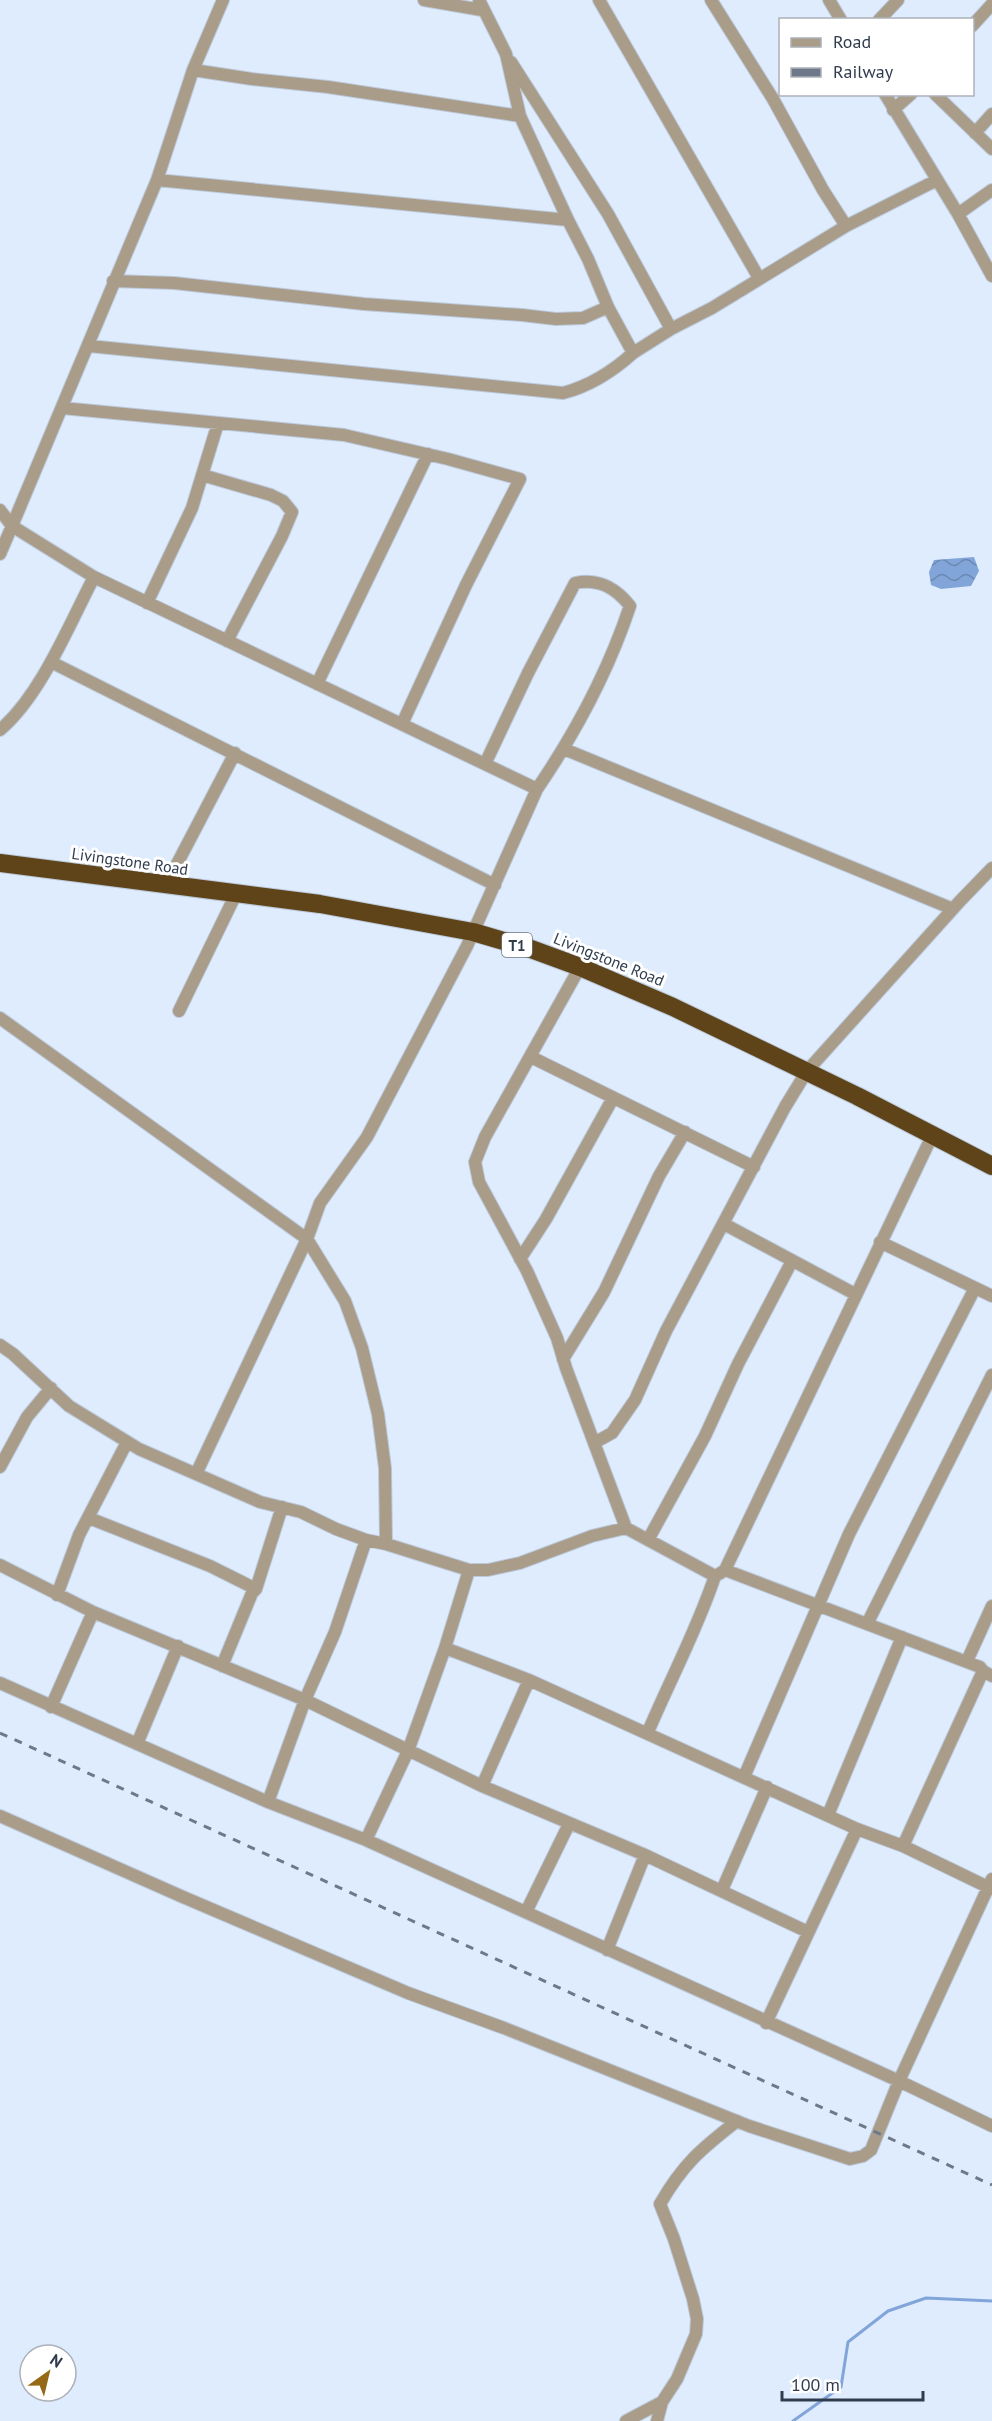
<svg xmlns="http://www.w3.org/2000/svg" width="992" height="2421" font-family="'PT Sans',sans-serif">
  <defs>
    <pattern id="water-waves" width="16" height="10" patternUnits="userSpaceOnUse" patternTransform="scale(1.5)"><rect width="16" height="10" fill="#81a5d8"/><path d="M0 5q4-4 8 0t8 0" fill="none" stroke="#6a88b1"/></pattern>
  </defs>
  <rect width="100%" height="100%" fill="#dfecfe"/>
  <path fill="url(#water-waves)" d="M974,557L979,571L971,586L941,589L931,585L929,572L934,560Z"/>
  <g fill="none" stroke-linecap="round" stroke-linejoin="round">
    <path stroke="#81a5d8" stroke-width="3" d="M793,2421L841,2387L848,2342L888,2311L926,2298L992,2301"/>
    <g stroke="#bcc9db" stroke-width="14">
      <path id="minor" d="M424,0L482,10
        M479,0L506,54L520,116L568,220L588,259L608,307L633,353L671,329L712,308L846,226L937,180
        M599,0L759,278
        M711,0L773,99L823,190L846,226
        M829,0L841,20
        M879,20L898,0
        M972,26L992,4
        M511,62L608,214L671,329
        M193,70L252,79L328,87L520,116
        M885,94L958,214L992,276
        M935,94L992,149
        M893,110L911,94
        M975,133L992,114
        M157,180L568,220
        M958,214L992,190
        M113,281L174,283L364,304L522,315L556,319L583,318L608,307
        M89,346L563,393C590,386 612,372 633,353
        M62,408L344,435L448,459L520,479L466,585L402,724
        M202,475L271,495L283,501L292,512L282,536L227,641
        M0,510L12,526L157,180L193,70L223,0
        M0,554L12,526L94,577L537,789L467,946L367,1137L320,1203L307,1239L196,1474
        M147,603L192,508L218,423
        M51,662L495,885
        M317,684L428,454
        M0,730C41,695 69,625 94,577
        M564,749L953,909
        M485,764L528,673L575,583C599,578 616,588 630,606C608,672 576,732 537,789
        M166,885L235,753
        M580,967L485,1137L475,1162L479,1182L527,1271L557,1338L566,1368L626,1528
        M179,1011L236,894
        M0,1018L307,1239L345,1301L362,1348L378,1414L385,1468L386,1544
        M531,1057L754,1167
        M724,1224L855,1294
        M880,1242L992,1296
        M520,1259L546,1219L613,1098
        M0,1345L13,1354L69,1406L139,1449L260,1502L301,1512L336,1529L366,1540L386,1544L469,1570H488L520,1563L592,1536L626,1528L715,1576C697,1630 670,1680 648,1732
        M563,1359L604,1292L659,1176L685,1132
        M594,1443L612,1433L635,1400L666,1331L785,1107L807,1071L960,901L992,868
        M0,1467L27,1417L51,1388
        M89,1518L210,1566L256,1589
        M648,1540L705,1436L738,1364L792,1261
        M0,1565L93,1612L305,1700L482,1786L645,1855L808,1932
        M725,1570L932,1136
        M719,1574L725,1570L980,1667L983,1671L992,1676
        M57,1595L79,1535L127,1442
        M867,1624L992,1375
        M445,1648L529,1680L857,1829L903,1846L992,1889
        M967,1661L992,1606
        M222,1666L252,1593L256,1589L282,1507
        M0,1683L268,1802L366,1840L899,2081L992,2126
        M51,1707L93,1612
        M137,1744L178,1646
        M744,1777L849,1534L975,1288
        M482,1786L529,1680
        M268,1802L305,1700L335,1632L366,1540
        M828,1815L902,1637
        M0,1816L183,1897L408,1993L504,2028L749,2126L850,2159L863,2156L871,2150L899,2081L992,1879
        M366,1840L408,1751L445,1648L469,1570
        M903,1846L983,1671
        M722,1890L767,1787
        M526,1912L569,1824
        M607,1950L645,1855
        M766,2023L857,1829
        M626,2421L662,2402L677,2379L696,2334L697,2319L693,2299L674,2239L660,2204C683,2164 701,2149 737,2121
        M657,2421L662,2402"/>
    </g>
    <g stroke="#bcc9db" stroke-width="20">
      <path id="highway" d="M0,863L320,904L473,932L531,949L580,967L673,1007L857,1096L992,1166"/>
    </g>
    <use href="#minor" stroke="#a99c89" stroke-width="12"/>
    <use href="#highway" stroke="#5e4418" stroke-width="18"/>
    <path stroke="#6d798a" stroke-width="3" stroke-dasharray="8 8" stroke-linecap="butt" d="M0,1733L992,2185"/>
  </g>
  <g text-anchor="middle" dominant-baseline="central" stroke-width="6" stroke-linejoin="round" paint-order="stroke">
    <rect fill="#fff" stroke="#6e7682" stroke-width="1.5" x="502" y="933" width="30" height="24" rx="4.5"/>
    <g font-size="15" font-weight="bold" fill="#303c4d">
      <text x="517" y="945">T1</text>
    </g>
    <g font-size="16" fill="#303c4d" stroke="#fff">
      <text transform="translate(130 861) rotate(8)">Livingstone Road</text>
      <text transform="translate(609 959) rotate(22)">Livingstone Road</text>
    </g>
  </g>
  <rect x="779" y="18" width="195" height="78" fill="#ffffff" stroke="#acb1b8" stroke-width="1.5"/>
  <rect x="791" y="38" width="30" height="9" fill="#a99c89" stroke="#acb1b8" stroke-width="1.5"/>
  <text x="833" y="48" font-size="18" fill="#303c4d">Road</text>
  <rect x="791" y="68" width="30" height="9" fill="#6d798a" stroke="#acb1b8" stroke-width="1.5"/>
  <text x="833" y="78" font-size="18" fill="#303c4d">Railway</text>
  <g transform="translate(48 2373) rotate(34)"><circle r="28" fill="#ffffff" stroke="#acb1b8" stroke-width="1.5"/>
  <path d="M0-4.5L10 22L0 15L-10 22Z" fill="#956916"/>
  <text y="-9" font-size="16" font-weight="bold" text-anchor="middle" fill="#303c4d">N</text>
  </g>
  <path d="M782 2391v9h141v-9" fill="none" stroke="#303c4d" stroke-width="3"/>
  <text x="791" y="2391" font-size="18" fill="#303c4d" stroke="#ffffff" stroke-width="4.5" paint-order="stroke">100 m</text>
</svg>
